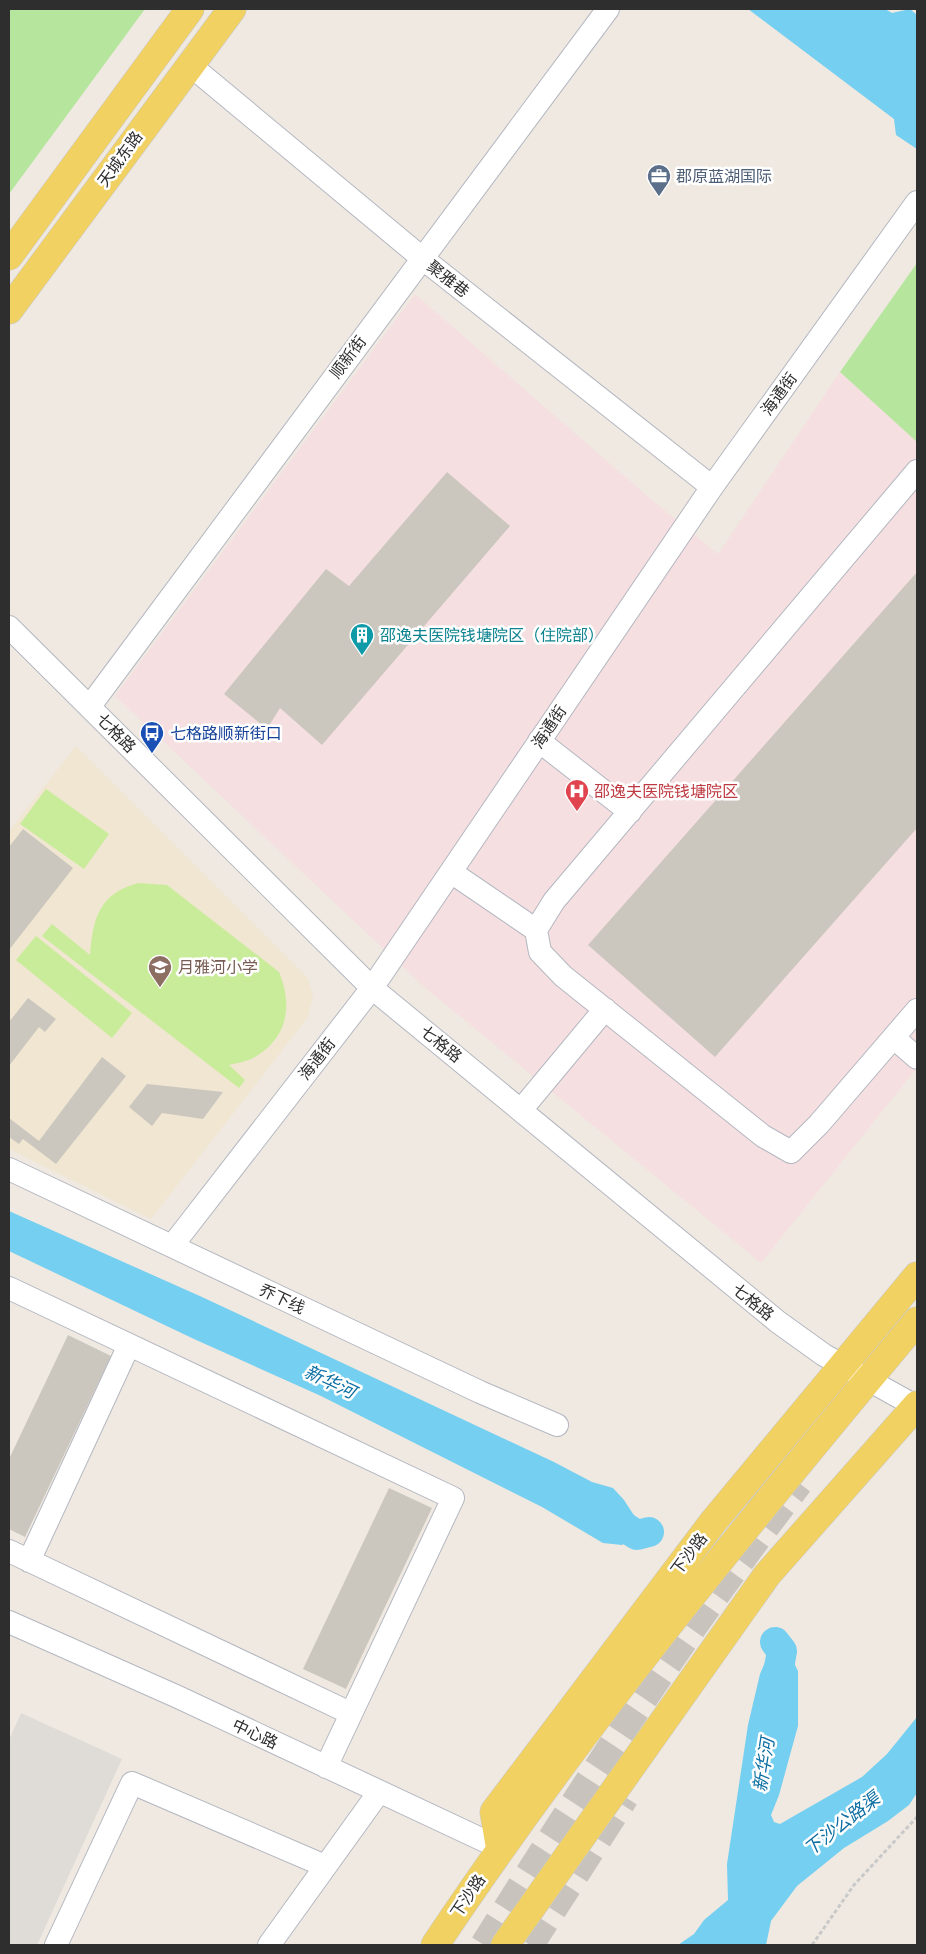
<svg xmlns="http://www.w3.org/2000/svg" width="926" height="1954" font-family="Karla,'Noto Sans SC',sans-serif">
  <rect width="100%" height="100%" fill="#efe9e1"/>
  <path fill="#f0e6d1" d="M76,746L308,978L313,997L308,1017L151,1219L9,1149V831Z"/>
  <path fill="#f5dfe0" d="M415,294L646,495L718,554L840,372L917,442V1068L761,1263L423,986L115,696Z"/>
  <path fill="#b6e59e" d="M9,9H145L9,194Z
    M917,263V442L840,372Z"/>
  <path fill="#c9ec9a" d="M46,789L109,834L84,869L20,824Z
    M138,883L167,885L279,972C292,1003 289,1035 258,1055C250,1061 238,1063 229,1065L245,1080L239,1088L42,936L52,924L90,955C93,918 99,894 138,883Z
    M36,936L132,1013L112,1038L16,960Z"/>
  <path fill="#dfdcd8" d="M21,1713L122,1759L37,1945H9V1740Z"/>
  <path fill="#75cff0" d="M748,9H885L892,13L910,9L917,15V149L896,135L894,119Z
    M9,1211L202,1297L554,1462L592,1482L613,1488L624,1500L639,1523L637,1535L622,1545L603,1543L542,1507L321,1396L194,1339L9,1251Z
    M782,1651L792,1659L798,1671V1726L779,1795L771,1815L774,1822L780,1824L862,1777L887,1754L917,1717V1793L909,1805L888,1821L844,1848L797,1886L771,1921L766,1945H678L694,1934L704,1920L728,1900L727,1864L748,1725L760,1674L766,1660Z"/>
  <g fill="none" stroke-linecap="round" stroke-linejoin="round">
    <path stroke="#75cff0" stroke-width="30" d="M601,1512L637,1535L649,1532
      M775,1690L782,1651L775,1642"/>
  </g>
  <path fill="#cbc7bf" d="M447,472L510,526L322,745L280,708L267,729L224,694L326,569L349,586Z
    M917,572V828L715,1057L588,945Z
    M23,829L73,868L9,950V847Z
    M28,998L56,1019L45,1032L39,1027L9,1066V1022Z
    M102,1057L126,1076L56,1164L23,1139L19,1144L9,1137V1118L39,1141Z
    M147,1084L223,1092L203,1119L162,1113L152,1126L129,1107Z
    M68,1335L111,1356L25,1537L9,1529V1459Z
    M389,1488L432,1508L346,1689L303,1669Z"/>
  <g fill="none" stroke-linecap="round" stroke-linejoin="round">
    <path stroke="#c8c4bd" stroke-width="28" stroke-dasharray="28 14" stroke-linecap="butt" d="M484,1945C583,1787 685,1631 799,1483
      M530,1945L625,1797"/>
    <g stroke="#b4b7c1" stroke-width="24">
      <path id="minor" d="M190,65L422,258L712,487
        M917,471L554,901L536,930L540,952L563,976L763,1136L791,1152L819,1124L917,1010
        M9,627L372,988L778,1322L824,1355L917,1407
        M90,706L608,9
        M539,741L630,812
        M451,872L536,930
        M894,1038L917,1058
        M521,1110L605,1009
        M9,1169L480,1392L557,1425
        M172,1246L372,988L712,487L917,202
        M9,1288L453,1498L326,1767
        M9,1551L350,1713
        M29,1561L129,1345
        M9,1622L178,1697L500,1848
        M56,1945L132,1783L325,1866
        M269,1945L379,1792"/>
    </g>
    <g stroke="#c9c9c9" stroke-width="29">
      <path id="major" d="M9,256L190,9
        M9,310L232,9
        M500,1848L494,1812L713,1522L917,1276
        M435,1945C581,1726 748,1523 917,1321
        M505,1945L767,1575L917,1405"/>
    </g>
    <path stroke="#c9c9c9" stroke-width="3" stroke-dasharray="4 2.5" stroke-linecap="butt" d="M812,1945L854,1885L917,1817"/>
    <use href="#minor" stroke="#fff" stroke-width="22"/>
    <use href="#major" stroke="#f2d163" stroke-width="28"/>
  </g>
  <defs>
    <g id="office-pin" transform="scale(1.25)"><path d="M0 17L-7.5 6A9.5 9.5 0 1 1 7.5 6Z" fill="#5c6f8a" stroke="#fff"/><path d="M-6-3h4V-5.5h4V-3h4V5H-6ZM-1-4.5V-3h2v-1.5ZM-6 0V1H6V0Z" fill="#fff"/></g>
    <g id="building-pin" transform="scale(1.25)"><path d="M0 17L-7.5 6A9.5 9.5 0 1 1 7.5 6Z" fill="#0f9aa8" stroke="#fff"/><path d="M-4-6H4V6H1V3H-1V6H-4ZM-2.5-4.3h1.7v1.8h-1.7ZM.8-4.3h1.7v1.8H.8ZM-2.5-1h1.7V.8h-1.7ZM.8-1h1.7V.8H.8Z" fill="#fff"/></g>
    <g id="bus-pin" transform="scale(1.25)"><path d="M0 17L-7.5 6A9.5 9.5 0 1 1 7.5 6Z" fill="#1a4fb4" stroke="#fff"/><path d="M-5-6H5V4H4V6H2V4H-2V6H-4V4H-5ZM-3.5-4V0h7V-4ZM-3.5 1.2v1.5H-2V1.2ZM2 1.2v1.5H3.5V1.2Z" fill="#fff"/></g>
    <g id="hospital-pin" transform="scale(1.25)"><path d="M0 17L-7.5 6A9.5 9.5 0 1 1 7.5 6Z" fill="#e0444e" stroke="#fff"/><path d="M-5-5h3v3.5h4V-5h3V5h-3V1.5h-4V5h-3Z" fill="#fff"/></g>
    <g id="school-pin" transform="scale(1.25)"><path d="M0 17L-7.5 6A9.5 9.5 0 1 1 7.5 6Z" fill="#8d6e63" stroke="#fff"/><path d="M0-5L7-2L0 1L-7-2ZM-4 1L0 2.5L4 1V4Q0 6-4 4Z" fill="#fff"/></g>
  </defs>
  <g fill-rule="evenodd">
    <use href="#office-pin" x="659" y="176"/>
    <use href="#building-pin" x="362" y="635"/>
    <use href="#bus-pin" x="152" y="733"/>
    <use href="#hospital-pin" x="577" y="791"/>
    <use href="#school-pin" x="160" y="967"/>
  </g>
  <g text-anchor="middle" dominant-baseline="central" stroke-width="5" stroke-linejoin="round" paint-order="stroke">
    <g font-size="16" fill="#2e2e2e" stroke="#fff">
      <text transform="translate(120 159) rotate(-54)">天城东路</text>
      <text transform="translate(448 279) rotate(38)">聚雅巷</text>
      <text transform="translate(348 357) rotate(-53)">顺新街</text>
      <text transform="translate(779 394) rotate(-54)">海通街</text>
      <text transform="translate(549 727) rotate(-56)">海通街</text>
      <text transform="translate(116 733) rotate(45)">七格路</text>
      <text transform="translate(441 1044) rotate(39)">七格路</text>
      <text transform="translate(317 1059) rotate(-52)">海通街</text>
      <text transform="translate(282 1299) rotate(25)">乔下线</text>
      <text transform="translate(753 1302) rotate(39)">七格路</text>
      <text transform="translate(689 1554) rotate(-53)">下沙路</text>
      <text transform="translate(255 1734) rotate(25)">中心路</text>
      <text transform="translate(468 1896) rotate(-56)">下沙路</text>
    </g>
    <g font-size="16" fill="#4e5e75" stroke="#fff" text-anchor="start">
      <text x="676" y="176">郡原蓝湖国际</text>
    </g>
    <g font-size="16" fill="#0d838f" stroke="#fff" text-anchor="start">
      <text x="380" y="635">邵逸夫医院钱塘院区（住院部）</text>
    </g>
    <g font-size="16" fill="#164399" stroke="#fff" text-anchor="start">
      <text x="170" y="733">七格路顺新街口</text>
    </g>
    <g font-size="16" fill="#be3a42" stroke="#fff" text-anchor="start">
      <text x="594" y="791">邵逸夫医院钱塘院区</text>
    </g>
    <g font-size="16" fill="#785e54" stroke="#fff" text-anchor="start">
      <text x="178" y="967">月雅河小学</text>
    </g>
    <g font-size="18" font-style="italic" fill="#0d6fa3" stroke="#fff">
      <text transform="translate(330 1382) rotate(25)">新华河</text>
      <text transform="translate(764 1765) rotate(-81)">新华河</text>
      <text transform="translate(842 1824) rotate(-38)">下沙公路渠</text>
    </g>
  </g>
  <rect width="926" height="1954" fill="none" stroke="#2e2e2e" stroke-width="20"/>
</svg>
